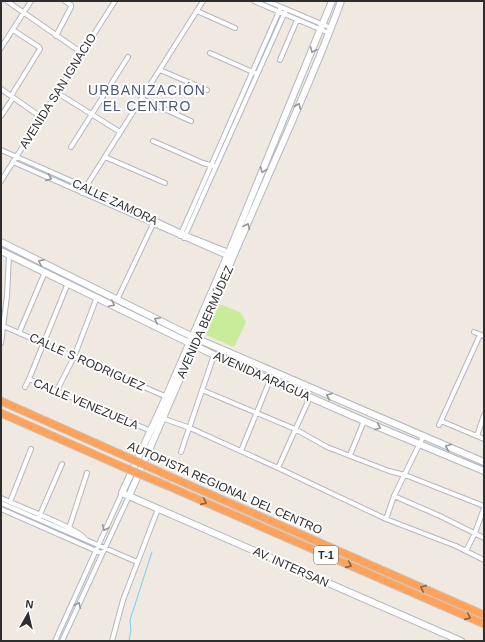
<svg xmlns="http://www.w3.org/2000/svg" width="485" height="642" font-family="Helvetica,sans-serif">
  <rect width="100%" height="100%" fill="#efe9e1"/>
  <path fill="#c9ec9a" d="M219,304L240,312L246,322L234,347L206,335Z"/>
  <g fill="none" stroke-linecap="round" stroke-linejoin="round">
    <path stroke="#75cff0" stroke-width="1" d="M129,641L131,630L130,620L152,552"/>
    <g stroke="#b4b7c1" stroke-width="6">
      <path id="street" d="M7,1L82,53
        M254,1L329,33
        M267,1L331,28
        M197,11L235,28
        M56,36L71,7V5L65,1
        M1,48L31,1
        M210,53L255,73
        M280,60L297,20
        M160,70L207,90
        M1,89L41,117
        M56,92L120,132
        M11,96L40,49L39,47L13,30
        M142,99L191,121
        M1,116L13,98
        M153,141L203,163L214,166
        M71,147L128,57
        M1,150L85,187L186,235L229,252
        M105,157L165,183
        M13,162L227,256
        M1,181L115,1
        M82,193L203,1
        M180,236L281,7
        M184,238L286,10
        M117,300L154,222
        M3,326L167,397
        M474,332L484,336
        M19,333L45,272
        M1,343L7,296L9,255
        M29,379L68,283
        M25,387L29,379L151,431
        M202,390L295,429L327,447L389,471L405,475L484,506
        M56,392L74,357L97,297
        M162,418L190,428L278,468L386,519L456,546L484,560
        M441,421L484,439
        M439,425L480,335
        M477,436L484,415
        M241,451L270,380
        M181,452L214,355
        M350,455L364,421
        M278,468L310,397
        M394,496L440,516L484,538
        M1,498C15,505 80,529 85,539
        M10,502L31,449
        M1,503L137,562
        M1,509L101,553
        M39,517L62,464
        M386,519L394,496L423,437
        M69,528L87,473
        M466,551L475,533L484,508
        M55,641L122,493
        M62,641L129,496
        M112,641L123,600L158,509"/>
    </g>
    <g stroke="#b4b7c1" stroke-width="8">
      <path id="secondary" d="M332,1L229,252L166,397L122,493L461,641
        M1,242L193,337L484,462
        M1,251L214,355L364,421L484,471
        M129,496C175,388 223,281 269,174C294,117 320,60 341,1"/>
    </g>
    <g stroke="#c9c9c9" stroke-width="9">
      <path id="highway" d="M1,401L127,457
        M1,413L123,467
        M171,477L484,615
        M168,486L484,624"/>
    </g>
    <use href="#street" stroke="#fff" stroke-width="4"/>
    <use href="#secondary" stroke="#fff" stroke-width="6"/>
    <use href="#highway" stroke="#ffa35c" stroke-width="7"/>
    <g stroke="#c9c9c9" stroke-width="9" stroke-linecap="butt">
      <path id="highway-bridge" d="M127,457L171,477
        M123,467L168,486"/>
    </g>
    <use href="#highway-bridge" stroke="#ffa35c" stroke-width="7"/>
  </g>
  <defs><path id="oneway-chevron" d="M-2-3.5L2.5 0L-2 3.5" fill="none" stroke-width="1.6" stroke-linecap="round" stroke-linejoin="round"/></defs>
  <g stroke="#969696">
    <use href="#oneway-chevron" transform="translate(313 50) rotate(113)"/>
    <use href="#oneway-chevron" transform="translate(298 106) rotate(-67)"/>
    <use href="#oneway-chevron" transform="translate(263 170) rotate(112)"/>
    <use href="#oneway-chevron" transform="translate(49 178) rotate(24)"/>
    <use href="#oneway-chevron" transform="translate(247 226) rotate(-67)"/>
    <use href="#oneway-chevron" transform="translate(41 262) rotate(-154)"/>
    <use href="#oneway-chevron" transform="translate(112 304) rotate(27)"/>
    <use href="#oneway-chevron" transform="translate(157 320) rotate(-153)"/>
    <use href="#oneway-chevron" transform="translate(329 396) rotate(-157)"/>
    <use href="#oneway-chevron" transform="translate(378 427) rotate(23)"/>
    <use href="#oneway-chevron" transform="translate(448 447) rotate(-157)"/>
    <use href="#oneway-chevron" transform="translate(105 528) rotate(115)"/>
    <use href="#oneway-chevron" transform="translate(78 605) rotate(-66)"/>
  </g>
  <g stroke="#8c6343">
    <use href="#oneway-chevron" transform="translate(204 502) rotate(24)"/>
    <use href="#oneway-chevron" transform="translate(349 565) rotate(24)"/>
    <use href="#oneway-chevron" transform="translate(423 588) rotate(-156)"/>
    <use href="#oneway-chevron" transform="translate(468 617) rotate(24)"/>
  </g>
  <g text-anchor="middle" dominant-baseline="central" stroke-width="4" stroke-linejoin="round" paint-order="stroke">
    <rect fill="#fff" stroke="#6d6d6d" stroke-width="1" x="314" y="546" width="24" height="18" rx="3"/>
    <g font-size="11" font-weight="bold" fill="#2e2e2e">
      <text x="326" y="555">T-1</text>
    </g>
    <g font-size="12" fill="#2e2e2e" stroke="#fff">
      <text transform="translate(58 91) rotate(-58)">AVENIDA SAN IGNACIO</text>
      <text transform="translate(115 202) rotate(25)">CALLE ZAMORA</text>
      <text transform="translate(205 322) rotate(-66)">AVENIDA BERMÚDEZ</text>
      <text transform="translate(87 362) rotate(24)">CALLE S RODRIGUEZ</text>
      <text transform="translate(262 376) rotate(24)">AVENIDA ARAGUA</text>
      <text transform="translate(86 404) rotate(23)">CALLE VENEZUELA</text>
      <text transform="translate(225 488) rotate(24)">AUTOPISTA REGIONAL DEL CENTRO</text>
      <text transform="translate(291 567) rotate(24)">AV. INTERSAN</text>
    </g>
    <g font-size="14" letter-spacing="1" fill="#4d5680" stroke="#fff">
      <text x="147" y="90">URBANIZACIÓN<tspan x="147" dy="16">EL CENTRO</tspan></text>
    </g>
  </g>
  <rect width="485" height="642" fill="none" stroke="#2e2e2e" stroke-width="4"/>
  <g transform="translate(28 614) rotate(8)" stroke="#ffffff" stroke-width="3" paint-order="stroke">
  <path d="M0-3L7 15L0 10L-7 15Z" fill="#2e2e2e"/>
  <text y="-6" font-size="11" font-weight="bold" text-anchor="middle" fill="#2e2e2e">N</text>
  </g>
</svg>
